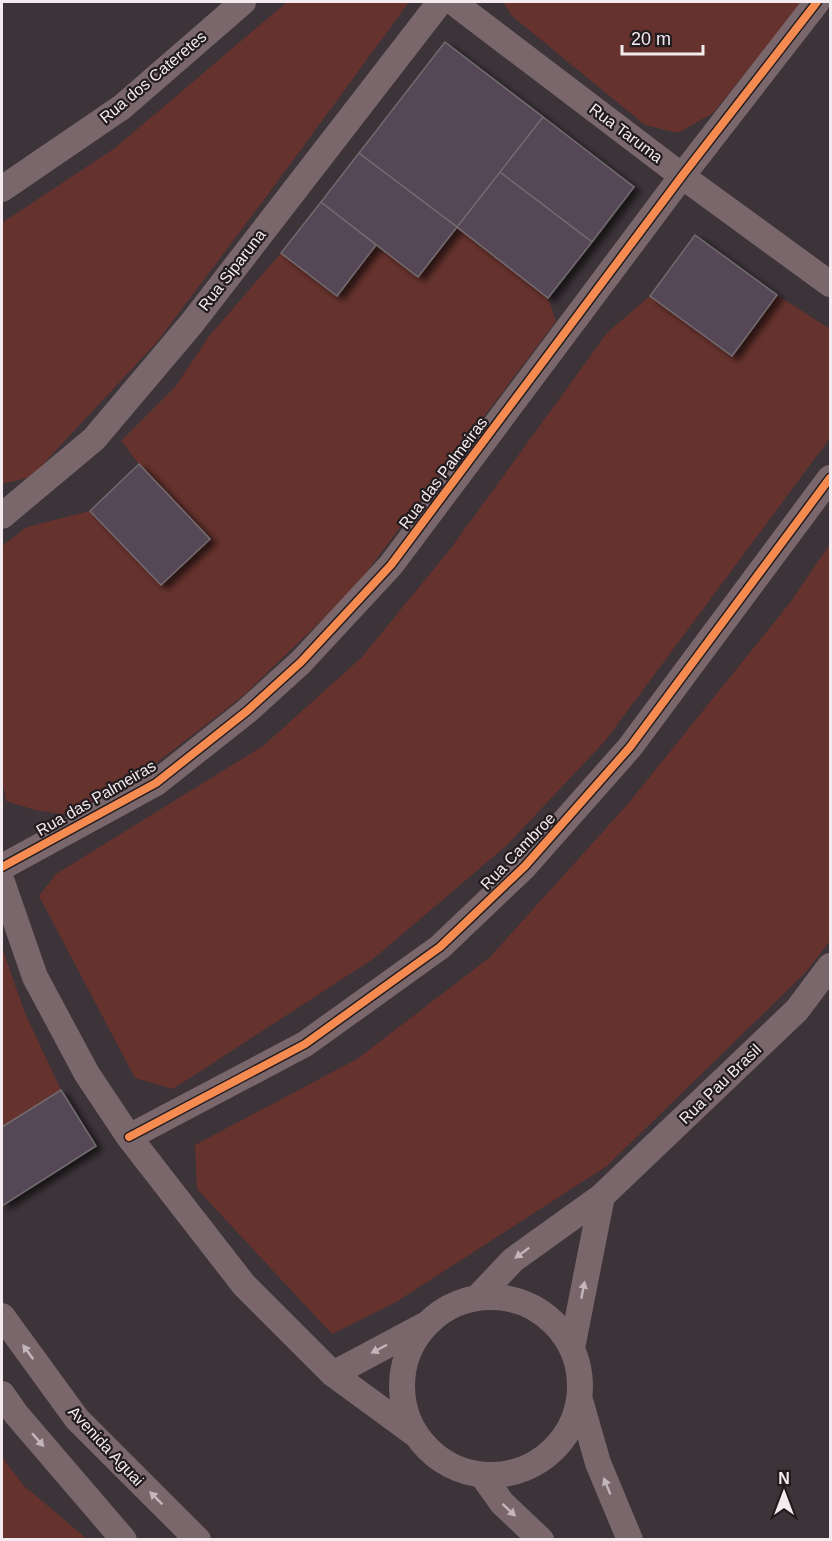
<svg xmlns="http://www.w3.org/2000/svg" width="832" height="1541" font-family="Helvetica,sans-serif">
  <defs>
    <filter id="shadow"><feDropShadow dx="6" dy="4" stdDeviation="3" flood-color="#0009"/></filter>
  </defs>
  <rect width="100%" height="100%" fill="#3c3439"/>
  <path fill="#66322d" d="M287,2H409L272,189L157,342L31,477L2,484V223L115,148Z
    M503,2H803L713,113L678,133L645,125L512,16Z
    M457,227L548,298L556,321L353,590L244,695L146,771L68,815L35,810L6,801L2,780V546L27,527L90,511L161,585L210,538L139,464L121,441L175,387L210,335L281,253L337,296L376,245L418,277Z
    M777,295L830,329V438L605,741L506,846L373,959L173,1089L135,1078L39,896L56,874L263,746L362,657L451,548L607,333L650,296L732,355Z
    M830,544V941L805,973L607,1166L396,1302L332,1334L197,1189L195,1145L357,1059L489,958L627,805L789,604Z
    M2,947L24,1011L61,1090L2,1127Z
    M2,1457L23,1485L87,1539H2Z"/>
  <path fill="#554654" stroke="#726c71" stroke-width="1.5" filter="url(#shadow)" d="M445,42L543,117L457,227L359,153Z
    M543,117L634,187L592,242L500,172Z
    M359,153L457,227L418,277L321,202Z
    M500,172L592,242L548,298L457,227Z
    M321,202L376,245L337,296L281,253Z
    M695,235L777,295L732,356L650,296Z
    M139,464L210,539L161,585L90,511Z
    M61,1090L96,1146L2,1206V1127Z"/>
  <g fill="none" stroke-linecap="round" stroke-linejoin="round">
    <path stroke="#7a676c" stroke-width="26" d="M453,2L682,176L830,284
      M2,189L122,107L243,2
      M2,516L94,439L192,323L440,2
      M2,867L156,783L247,711L301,662L391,565L682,176L817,2
      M2,882L35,977L87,1074L129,1137L244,1285L333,1374L415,1434
      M129,1137L305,1044L440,947L525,866L630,747L830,478
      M602,1196L797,1010L830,966
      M402 1386a89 89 0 1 1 178 0a89 89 0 1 1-178 0Z
      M478,1297L513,1260L602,1196L572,1348
      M2,1316L77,1419L198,1540
      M333,1374L423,1326
      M2,1394L16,1414L124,1540
      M580,1400L598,1463L630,1540
      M482,1475L502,1503L541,1540"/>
    <g stroke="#221c1f" stroke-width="11">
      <path id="cycleway" d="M2,867L156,783L247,711L301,662L391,565L682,176L817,2
        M129,1137L305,1044L440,947L525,866L630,747L830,478"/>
    </g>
    <use href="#cycleway" stroke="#f68b52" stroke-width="8"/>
  </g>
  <defs><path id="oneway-solid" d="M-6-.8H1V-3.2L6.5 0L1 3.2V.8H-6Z" transform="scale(1.5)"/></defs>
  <g fill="#c3b6bb">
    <use href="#oneway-solid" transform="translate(522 1253) rotate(144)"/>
    <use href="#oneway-solid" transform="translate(583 1290) rotate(-79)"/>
    <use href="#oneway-solid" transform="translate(379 1349) rotate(152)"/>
    <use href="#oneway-solid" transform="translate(28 1352) rotate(-126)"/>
    <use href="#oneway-solid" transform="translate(38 1440) rotate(49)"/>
    <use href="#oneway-solid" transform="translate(607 1486) rotate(-112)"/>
    <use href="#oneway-solid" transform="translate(156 1498) rotate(-135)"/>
    <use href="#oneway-solid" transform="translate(509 1510) rotate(43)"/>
  </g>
  <g text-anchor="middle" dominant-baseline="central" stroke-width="4.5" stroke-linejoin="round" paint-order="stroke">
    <g font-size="16" fill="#f4ebf0" stroke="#221c1f">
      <text transform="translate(153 77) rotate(-40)">Rua dos Cateretes</text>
      <text transform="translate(626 133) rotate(37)">Rua Taruma</text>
      <text transform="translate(232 270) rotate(-52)">Rua Siparuna</text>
      <text transform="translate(443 473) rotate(-53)">Rua das Palmeiras</text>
      <text transform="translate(96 798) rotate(-30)">Rua das Palmeiras</text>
      <text transform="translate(518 851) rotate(-46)">Rua Cambroe</text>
      <text transform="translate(720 1084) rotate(-44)">Rua Pau Brasil</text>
      <text transform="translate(106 1446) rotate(47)">Avenida Aguai</text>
    </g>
  </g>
  <rect width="832" height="1541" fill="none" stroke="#f4ebf0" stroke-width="6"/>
  <g transform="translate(784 1493)" stroke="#221c1f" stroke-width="4.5" paint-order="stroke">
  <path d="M0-4.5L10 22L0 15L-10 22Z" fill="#f4ebf0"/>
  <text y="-9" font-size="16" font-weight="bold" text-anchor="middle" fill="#f4ebf0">N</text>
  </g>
  <path d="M622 45v9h81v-9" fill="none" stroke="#f4ebf0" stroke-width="3"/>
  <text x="631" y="45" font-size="18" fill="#f4ebf0" stroke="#221c1f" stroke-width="4.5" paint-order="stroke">20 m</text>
</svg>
